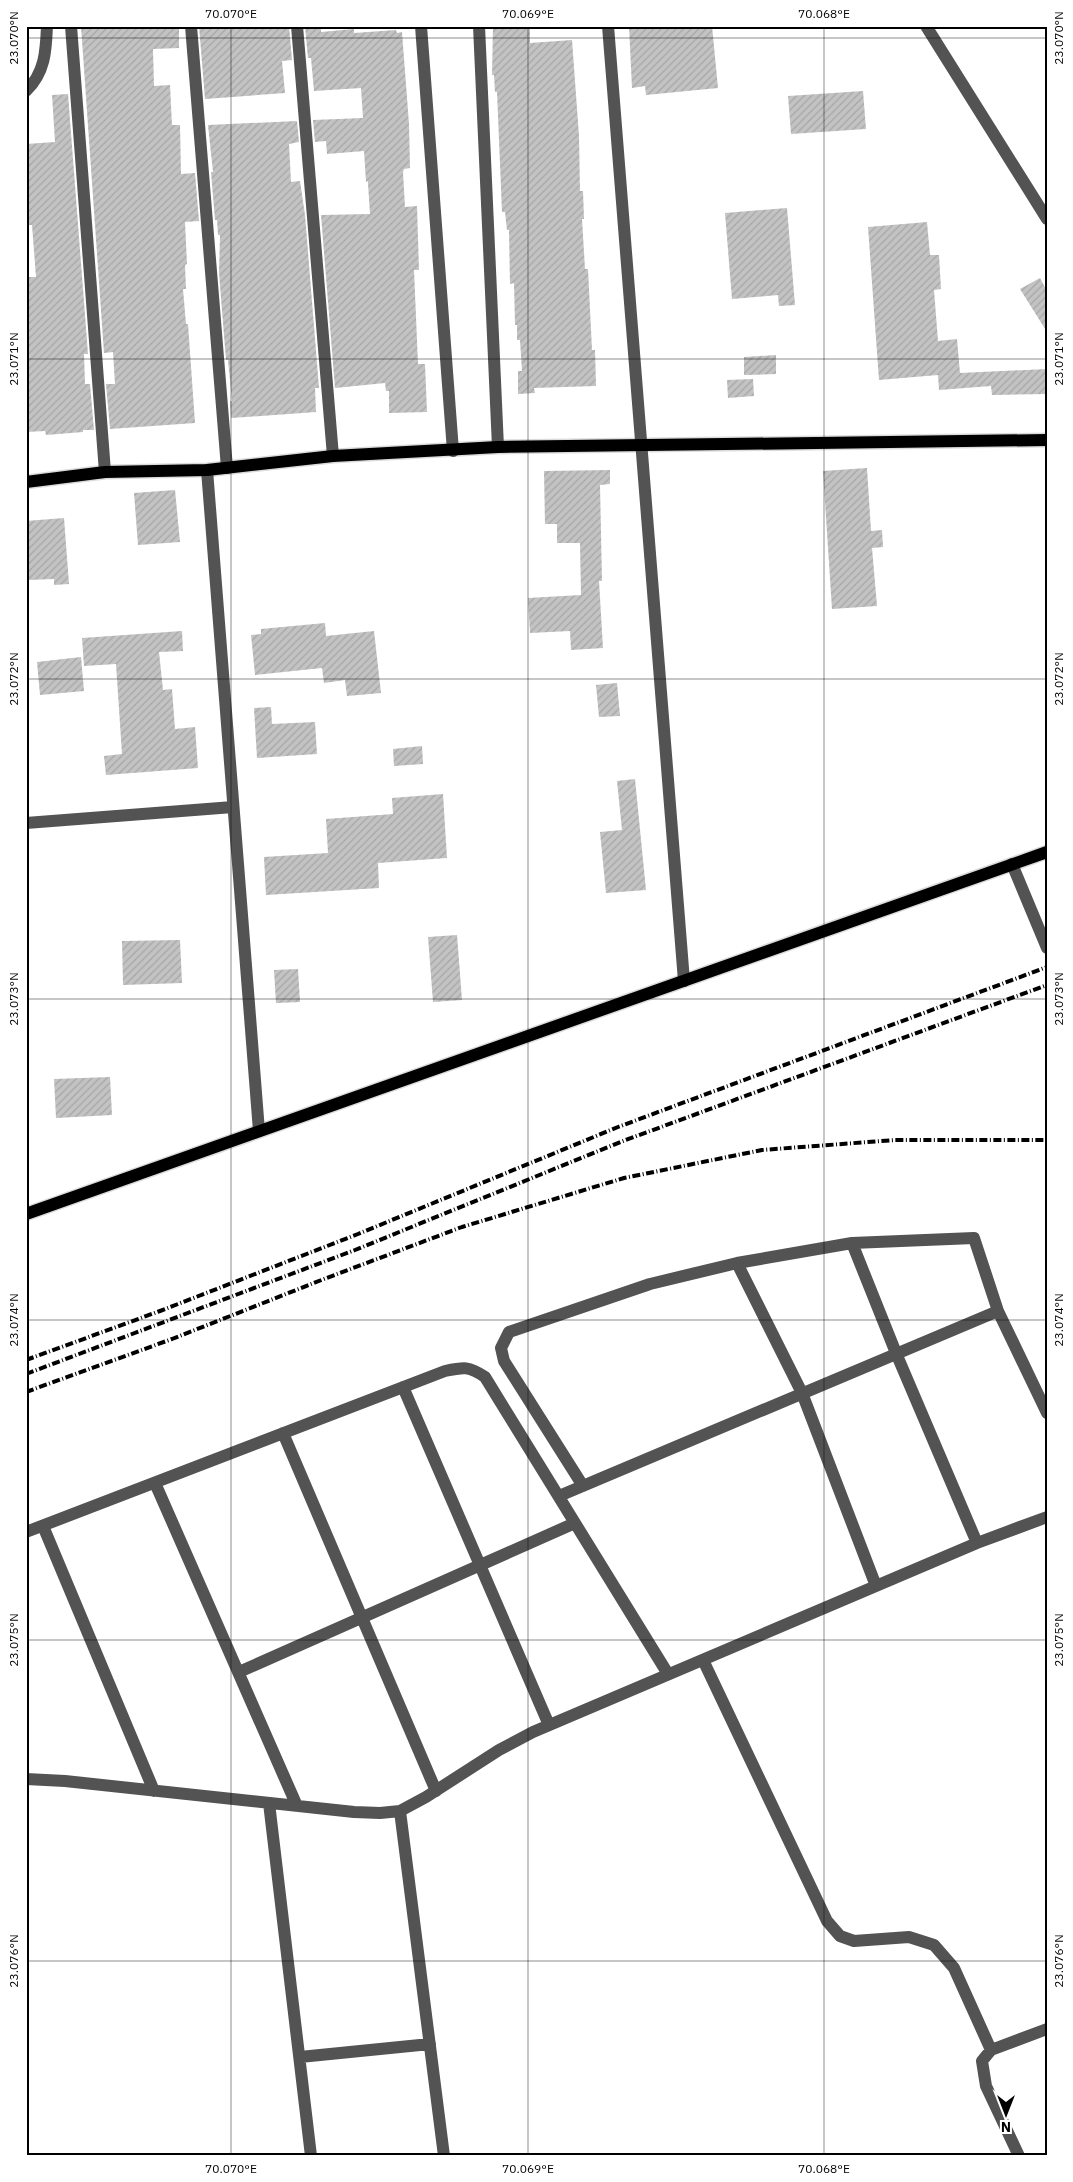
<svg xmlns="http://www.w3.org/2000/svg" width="1073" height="2182" font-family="'IBM Plex Sans',sans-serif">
  <defs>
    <pattern id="building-hatch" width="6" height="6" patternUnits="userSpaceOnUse" patternTransform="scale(1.25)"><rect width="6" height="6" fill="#c3c3c3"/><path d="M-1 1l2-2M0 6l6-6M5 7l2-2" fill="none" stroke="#a6a6a6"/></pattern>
  </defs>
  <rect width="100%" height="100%" fill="#fff"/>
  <path fill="url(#building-hatch)" d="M81,26H179V48L153,49L154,86L170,85L172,125H180L181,174L195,173L199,221L185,222L187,264L185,265L186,289H183L186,324H188L195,423L110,429L106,384H115L113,352L104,353Z
    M199,26H289L292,60L282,61L285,93L205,99Z
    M305,26H321V32L354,29V33L396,30L397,33L402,32L409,124L410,168L404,169L403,172L405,207L417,206L419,270H414L418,364H425L427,412L389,413V391H386L385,383L335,388L321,215L370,214L368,184V181L366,182L364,151L327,154L326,141L315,142L313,120L363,118L361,88L314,91L311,58H308Z
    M493,26H530V43L572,40L579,136L580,191H583L584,219H582L585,269H588L592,350H595L596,386L534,388L535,393L518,394V371H522L520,340H517V325H515L514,283L510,284L509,230H507L505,212H502L497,92H495L494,75H492Z
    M629,26H712L718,88L646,95L645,86L632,88Z
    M863,91L866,129L791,134L788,96Z
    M68,94L88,354H84L85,384H90L94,430H83V432L46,435L45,431L26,432V277H36L32,225H26V200H28L26,144L55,142L52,95Z
    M297,121L299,142L289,144L291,182L300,181L305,215L319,388H315L316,412L231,418L230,401H232L228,360H226L219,273L220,235H218L217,220H215L211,172H213L208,125Z
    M787,208L795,305L779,306L778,295L732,299L725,213Z
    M927,222L930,255H939L941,289L934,290L938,341L957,339L960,373L1047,369V394L992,395L991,386L939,390L938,375L879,380L868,227Z
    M1040,278L1047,291V332L1020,289Z
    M776,355V374L744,375V357Z
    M753,379L754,396L728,398L727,380Z
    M867,468L871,531L882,530L883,547L872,548L877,606L832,609L823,471Z
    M610,470V484L600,485L602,581H599L603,648L571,650L570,631L530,633L528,598L581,595L580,543H557V524H545L544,471Z
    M175,490L180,542L138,545L134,493Z
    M64,518L69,584L54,585V579L28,580L26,521Z
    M325,623L326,636L374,631L381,693L347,696L345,680L324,683L322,668L255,675L251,635L261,634V629Z
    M182,631L183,651L159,652L163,690L172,689L175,729L195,727L198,768L106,775L104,756L122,754L116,664L84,666L82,638Z
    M81,657L84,691L40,695L37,662Z
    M617,683L620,716L599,717L596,685Z
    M271,707L272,724L315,722L317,754L257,758L254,708Z
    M422,746L423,764L394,766L393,749Z
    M635,779L646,890L606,893L600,832L622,830L617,781Z
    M443,794L447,858L378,863L379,888L266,895L264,857L328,853L326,819L393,814L392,798Z
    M457,935L462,1000L433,1002L428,937Z
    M180,940L182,983L123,985L122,941Z
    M298,969L300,1002L276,1003L274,970Z
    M110,1077L112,1115L56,1118L54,1079Z"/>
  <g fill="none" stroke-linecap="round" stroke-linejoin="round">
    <g stroke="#dbdbdb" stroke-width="15">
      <path id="major" d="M26,482L105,472L207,470L333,456L498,447L1047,440
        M26,1214L1047,852"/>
    </g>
    <path stroke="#535353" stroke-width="12" d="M71,26L105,472
      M191,26L227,468
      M297,26L333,456
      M421,26L453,451
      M479,26L498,447
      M608,26L684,981
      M926,26L1047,219
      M26,91C45,73 46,51 47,26
      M207,470L259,1131
      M26,823L233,807
      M1012,864L1047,948
      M852,1243L896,1353L977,1543
      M737,1263L802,1393L876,1586
      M403,1387L549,1725
      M283,1433L436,1791
      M155,1483L297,1806
      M583,1486L504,1361L501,1348L509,1332L650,1284L737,1263L852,1243L974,1238L998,1311L1047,1413
      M559,1496L998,1311
      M43,1526L154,1791
      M26,1532L445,1371C464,1367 469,1366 485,1377L668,1674
      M703,1660L827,1921L840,1936L854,1941L909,1937L934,1945L954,1968L991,2050
      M239,1672L575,1523
      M26,1779L65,1781L354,1812L380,1813L400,1811L426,1797L499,1750L533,1732L977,1543L1047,1517
      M269,1803L311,2156
      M400,1811L444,2156
      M300,2057L430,2044
      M1019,2156L986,2086L982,2061L991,2050L1047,2029"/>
    <use href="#major" stroke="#000" stroke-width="12"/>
    <path stroke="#000" stroke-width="4" stroke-dasharray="8 2.5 1 2.5" stroke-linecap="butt" d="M26,1360L160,1311L358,1234L618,1127L1047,967
      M26,1374L355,1250L623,1141L1047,985
      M26,1392L172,1339L324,1279L462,1227L624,1178L762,1150L895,1140H1047"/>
  </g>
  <path fill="none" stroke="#000" stroke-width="1" stroke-opacity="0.45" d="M231,26V2156M528,26V2156M824,26V2156M26,38H1047M26,359H1047M26,679H1047M26,999H1047M26,1320H1047M26,1640H1047M26,1961H1047"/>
  <rect width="1073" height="2182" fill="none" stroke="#ffffff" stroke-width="55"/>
  <g transform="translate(1006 2114) rotate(180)" stroke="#ffffff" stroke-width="4" paint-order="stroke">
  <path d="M0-4L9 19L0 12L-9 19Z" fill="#000000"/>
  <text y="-8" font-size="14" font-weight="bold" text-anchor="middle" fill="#000000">N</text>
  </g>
  <rect x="28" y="28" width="1018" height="2126" fill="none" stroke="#000" stroke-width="2"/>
  <g font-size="12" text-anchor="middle" fill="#000">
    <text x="231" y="18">70.070°E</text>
    <text x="528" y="18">70.069°E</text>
    <text x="824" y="18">70.068°E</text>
    <text transform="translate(1059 38) rotate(-90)" y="4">23.070°N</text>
    <text transform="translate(14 38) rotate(-90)" y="4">23.070°N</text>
    <text transform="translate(1059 359) rotate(-90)" y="4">23.071°N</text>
    <text transform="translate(14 359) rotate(-90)" y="4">23.071°N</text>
    <text transform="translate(1059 679) rotate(-90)" y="4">23.072°N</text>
    <text transform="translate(14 679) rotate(-90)" y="4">23.072°N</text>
    <text transform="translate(14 999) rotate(-90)" y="4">23.073°N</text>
    <text transform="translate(1059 999) rotate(-90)" y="4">23.073°N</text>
    <text transform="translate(1059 1320) rotate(-90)" y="4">23.074°N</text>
    <text transform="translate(14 1320) rotate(-90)" y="4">23.074°N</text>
    <text transform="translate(1059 1640) rotate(-90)" y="4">23.075°N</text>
    <text transform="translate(14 1640) rotate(-90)" y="4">23.075°N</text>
    <text transform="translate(14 1961) rotate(-90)" y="4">23.076°N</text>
    <text transform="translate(1059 1961) rotate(-90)" y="4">23.076°N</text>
    <text x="231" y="2173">70.070°E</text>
    <text x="528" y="2173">70.069°E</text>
    <text x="824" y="2173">70.068°E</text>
  </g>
</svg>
